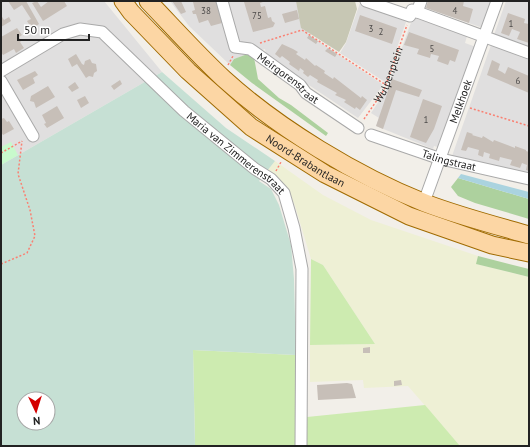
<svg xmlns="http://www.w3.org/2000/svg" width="530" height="447" font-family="'PT Sans',sans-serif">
  <rect width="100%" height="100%" fill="#f2efe9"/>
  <path fill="#e0dfdf" d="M1,1H104L162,72L1,165Z
    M170,1H299L309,35L382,84L381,88L358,118L267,57L265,49L234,59L230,65L189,26Z
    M425,1H492L483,28L423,7Z
    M506,1H529V50L494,35Z
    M360,3L403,18L402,20L406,22L385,82L340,53L346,43Z
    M413,17L467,36L465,43L476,47L441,148L434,146L433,149L376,126L379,118L371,113L387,89Z
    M497,44L529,55V175L452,156L491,45L496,47Z"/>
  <path fill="#c7c7b4" d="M296,1H355L357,9L346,42L339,52L301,28Z"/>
  <path fill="#eef0d5" d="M275,161L323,195L371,220L478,256L477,264L529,277V446H460L408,386L364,388L363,380L310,382V345L375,344L323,265L311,259L295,206L287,187L267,171Z"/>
  <path fill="#cdebb0" d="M311,259L323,265L375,344L310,345Z
    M193,350L296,355L295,446H195Z
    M425,405L460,446H307V417Z"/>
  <path fill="#add19e" d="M253,52L258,79L279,98L291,105L328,133L326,136L252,83L230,65L234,59Z
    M458,178L529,199V219L475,203L458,196L451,187Z
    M478,256L529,269V277L476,264Z"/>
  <path fill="#c6e0d4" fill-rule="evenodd" d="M162,72L226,128L275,161L259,181L271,189L279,205L291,245L294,279L296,355L193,350L195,446H1V165ZM24,399H48V423H24Z"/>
  <path fill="#c8facc" d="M11,142L18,155L1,165V147Z"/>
  <path fill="#aad3df" d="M461,174L529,192V199L458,178Z"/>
  <path fill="#c7bfb8" d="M8,1H26L39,24L32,29L27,21L31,19L22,5L14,10Z
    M37,1L41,7L49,1H64L67,6L43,21L32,3Z
    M172,1H181L186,12L181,14Z
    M197,1H216L222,23L211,26L208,20L199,23L196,14H193L192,11L195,10L193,2Z
    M266,1L260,3L261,7L265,6L268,18L271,17L272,21L275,23L273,27L253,32L244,2Z
    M428,1H464L463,6L473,9L469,23L426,8Z
    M297,10L299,19L285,23L282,14Z
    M508,13L525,19L524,23L529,24V43L517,39L520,32L512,29L509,36L501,33Z
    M1,15L4,20L9,17L11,21L1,27Z
    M360,15L397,28L392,44L355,31Z
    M17,28L22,35L19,37L21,41L20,42L24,48L16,53L14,49L3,55L1,52V37Z
    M409,32L459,50L455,62L450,60L448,65L437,61L439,56L431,54L430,58L417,54L419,49L404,45Z
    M309,35L318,41L316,44L307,38Z
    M282,44L293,49L298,52L296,54L305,60L306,58L315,66L316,65L325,71L324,73L333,79L334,77L361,98L362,96L367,100L360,110L356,107L355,109L344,102L346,100L335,95L337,93L317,82L318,80L310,75L308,77L303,73L304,71L300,68L299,71L289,64L290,62L282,56L280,58L275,54Z
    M328,48L337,54L335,57L325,51Z
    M76,54L82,64L84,65L85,61L90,59L92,63L96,64L97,71L94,73L93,77L89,76L86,78L77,64L72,67L68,59Z
    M492,60L500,64L498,70L502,72L505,74L508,67L529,76V93L487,75Z
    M35,71L38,75L33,78L35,83L23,90L17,80Z
    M392,79L422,90L419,97L396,90L383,129L376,126Z
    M120,80L122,84L114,90L111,86Z
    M75,82L79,88L72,92L68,87Z
    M48,86L55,97L36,108L34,102L30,101L31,96Z
    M85,96L89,103L81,108L77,100Z
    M423,99L442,106L434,129L426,143L410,137Z
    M57,106L64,118L47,128L44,124L46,123L42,115Z
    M4,118L7,122L9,121L14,129L3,135L1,132V119Z
    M467,132L473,134L472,135L482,138L483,136L493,142L494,140L515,148V146L526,150V151L529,152V171L526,170L527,165L522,163L520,168L510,165L512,160L500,157L499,161L489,158L490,154L484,152L483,157L478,155L479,150L468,147L466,151L461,150Z
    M370,347V353H363V348Z
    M401,380L402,385L394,386V381Z
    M347,383L352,384L356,398L318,400L317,385Z"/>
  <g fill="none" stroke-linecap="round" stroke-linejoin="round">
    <g stroke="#a9a9a9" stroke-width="13">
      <g id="street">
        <path id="s2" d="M222,1L235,47L250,49L300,85L306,93L358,128"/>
        <path d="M366,1L410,16L412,10L529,53"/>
        <path d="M417,12L421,1"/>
        <path id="s3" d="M1,71L63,34L80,29L102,32L184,111L255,169L271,179L284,193L294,228L302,269L301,446"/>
        <path d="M1,81L33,136"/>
        <path id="s4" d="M371,135L441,159L529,179"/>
        <path id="s5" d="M424,202L497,1"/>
      </g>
    </g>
    <g stroke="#a06b00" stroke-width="19">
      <g id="primary">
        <path id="s6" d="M123,1L131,12L188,71L251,127L325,174L409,216L492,245L529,253"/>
        <path d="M148,1C173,27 198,55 224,79C278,128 357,176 425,203C459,216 494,225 529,235"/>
      </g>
    </g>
    <g stroke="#fa8072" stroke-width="1.5" stroke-dasharray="2 2" stroke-linecap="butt">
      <path d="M260,43L302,30L386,85"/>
      <path d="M228,65L233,56"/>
      <path d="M470,108L529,126"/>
      <path id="s1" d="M364,119L384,90L407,25"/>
      <path d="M1,153L22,141"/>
      <path d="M276,171L281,162"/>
      <path d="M1,264L27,253L35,236L30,210L18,174L22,141"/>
    </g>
    <use href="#street" stroke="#fff" stroke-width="11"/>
    <use href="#primary" stroke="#fcd6a4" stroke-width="17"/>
  </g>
  <g text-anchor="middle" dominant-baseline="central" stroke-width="4" stroke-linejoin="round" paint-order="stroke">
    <g font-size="9" fill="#4b4948">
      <text x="206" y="10">38</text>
      <text x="455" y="10">4</text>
      <text x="257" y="15">75</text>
      <text x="511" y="23">1</text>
      <text x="371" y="28">3</text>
      <text x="381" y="31">2</text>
      <text x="432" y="48">5</text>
      <text x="518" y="80">6</text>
      <text x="426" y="119">1</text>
    </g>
    <g font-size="11" fill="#222" stroke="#fff">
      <text stroke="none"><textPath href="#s1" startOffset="51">Wulpenplein</textPath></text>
      <text stroke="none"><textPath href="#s2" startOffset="111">Meirgorenstraat</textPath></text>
      <text stroke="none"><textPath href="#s5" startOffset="107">Melkhoek</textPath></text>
      <text stroke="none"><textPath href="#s3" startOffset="293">Maria van Zimmerenstraat</textPath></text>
      <text stroke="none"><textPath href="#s4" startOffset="82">Talingstraat</textPath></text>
      <text stroke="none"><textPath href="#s6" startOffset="244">Noord-Brabantlaan</textPath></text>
    </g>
  </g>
  <rect width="530" height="447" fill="none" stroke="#222222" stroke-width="4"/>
  <g transform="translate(36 411) rotate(176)"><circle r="19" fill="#ffffff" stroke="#a7a7a7"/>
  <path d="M0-3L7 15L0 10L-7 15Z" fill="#d40000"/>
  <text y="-6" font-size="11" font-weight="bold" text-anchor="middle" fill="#222222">N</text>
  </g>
  <path d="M18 34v6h71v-6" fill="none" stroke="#222222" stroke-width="2"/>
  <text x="24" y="34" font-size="12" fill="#222222" stroke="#ffffff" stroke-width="3" paint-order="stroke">50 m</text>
</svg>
